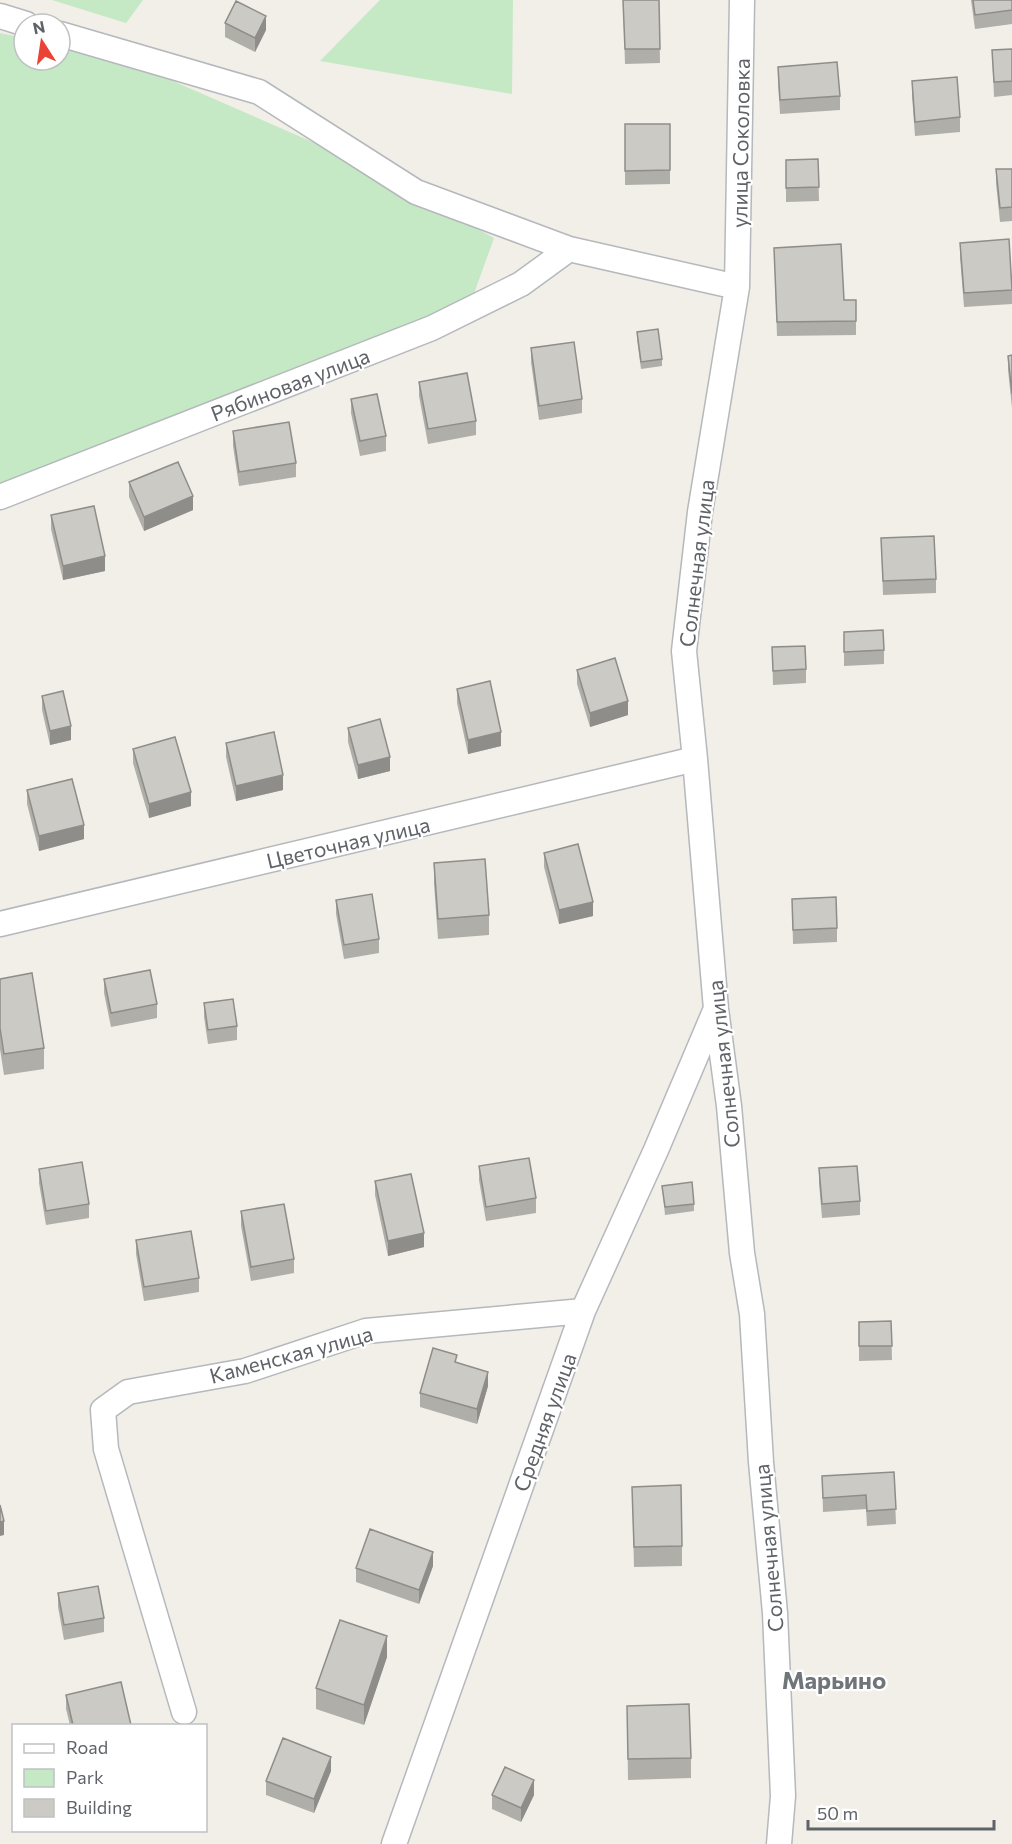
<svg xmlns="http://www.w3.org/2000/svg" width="1012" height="1844" font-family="Commissioner,sans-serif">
  <rect width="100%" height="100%" fill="#f1efe8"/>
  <path fill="#c5e8c5" d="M52,0H143L126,23Z
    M380,0H513L512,94L320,61Z
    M0,33L24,38V60H60V44L111,54L340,154L494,238L462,327L0,493Z"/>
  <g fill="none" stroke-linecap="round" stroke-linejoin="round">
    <g stroke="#b5b8bc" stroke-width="27">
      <path id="minor" d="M742,0L737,287L700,512L684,651L695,759L716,1009L729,1106L742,1253L752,1314L761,1462L775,1613L783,1796L779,1844
        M0,16L26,24
        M60,34L259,92L416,192L569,249L737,287
        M0,497L432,328L521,284L569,249
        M0,924L695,759
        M184,1712L106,1449L103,1410L128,1392L245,1371L366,1331L583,1311
        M394,1844L583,1311L656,1150L715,1011"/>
    </g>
    <use href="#minor" stroke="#fff" stroke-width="24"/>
  </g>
  <path fill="#afaea9" d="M623,0H659L660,63L625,64Z
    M971,0H1012V24L975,29Z
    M225,23L266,30L255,52L225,37Z
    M1012,49V95L994,97L992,50Z
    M778,67L840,96V110L780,114L778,81Z
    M912,81L960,117V132L915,136L912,95Z
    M625,124H670V184L625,185Z
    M818,159L819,201L786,202V160Z
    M996,169H1012V221L1000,222L996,183Z
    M960,243L1012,278V304L964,307L960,257Z
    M774,248L844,300H856V335L777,336Z
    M637,332L662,359V366L641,369L637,339Z
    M531,348L582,399V413L539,420L531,362Z
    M1012,355V408L1008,370V356Z
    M419,382L476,421V435L428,444L419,396Z
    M351,399L386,436V451L360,456L351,413Z
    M233,431L296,463V477L239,486L233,446Z
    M129,482L193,510L144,531L129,497Z
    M51,515L105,571L63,580L51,529Z
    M881,538L936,579V593L883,595Z
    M844,632L884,650V664L844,666Z
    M772,647L806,669V683L773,685Z
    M577,670L628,715L590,727L577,684Z
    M457,689L501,746L468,754L457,703Z
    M42,696L71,740L50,745L42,710Z
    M348,728L390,771L358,779L348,742Z
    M226,743L283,790L236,801L226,757Z
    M133,749L191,806L149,818L133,763Z
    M27,790L84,839L39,851L27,804Z
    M544,853L593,916L559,924L544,867Z
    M434,863L489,915V935L438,939L434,884Z
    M792,899L837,928V942L793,944Z
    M336,900L379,939V953L344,959L336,914Z
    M0,979L44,1048V1069L4,1075L0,1049Z
    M104,979L157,1004V1018L111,1027L104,993Z
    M204,1003L237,1026V1040L208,1044L204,1017Z
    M479,1166L536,1198V1213L486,1221L479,1180Z
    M819,1168L860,1201V1215L822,1218L819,1183Z
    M39,1169L89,1204V1218L46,1225L39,1183Z
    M375,1181L424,1247L388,1256L375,1195Z
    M662,1186L694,1204V1211L665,1215Z
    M241,1211L294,1259V1273L251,1281L241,1226Z
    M136,1240L199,1278V1292L144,1301L136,1254Z
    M891,1321L892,1360L859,1361V1322Z
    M457,1363L488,1386L477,1424L420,1407V1393Z
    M894,1472L896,1524L867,1526L866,1509L823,1512L822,1476Z
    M632,1487L682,1546V1566L634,1567Z
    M433,1566L419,1604L356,1582V1568Z
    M58,1593L104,1618V1632L64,1640L58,1607Z
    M387,1657L364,1725L316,1709V1688Z
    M66,1695L131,1725H70L66,1709Z
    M627,1706L691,1758V1778L628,1780Z
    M331,1771L314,1813L266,1795V1781Z
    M492,1795H534L521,1822L492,1809Z"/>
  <path fill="#8f8d8a" d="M266,16V30L255,52V38Z
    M193,496V510L144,531V517Z
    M105,556V571L63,580V566Z
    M628,701V715L590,727V713Z
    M71,726V740L50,745V731Z
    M501,732V746L468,754V740Z
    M390,757V771L358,779V765Z
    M283,775V790L236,801V786Z
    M191,792V806L149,818V804Z
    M84,825V839L39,851V836Z
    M593,902V916L559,924V910Z
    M424,1233V1247L388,1256V1241Z
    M488,1372V1386L477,1424V1409Z
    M4,1521V1535L0,1536V1522Z
    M433,1552V1566L419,1604V1590Z
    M387,1636V1657L364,1725V1705Z
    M331,1757V1771L314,1813V1799Z
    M534,1780V1795L521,1822V1808Z"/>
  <path fill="#cccac5" stroke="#8f8d8a" stroke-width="1.5" d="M623,0H659L660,49H625Z
    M973,0H1012V10L975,15Z
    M236,1L266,16L255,38L225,23Z
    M1012,49V81L994,82L992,50Z
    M837,62L840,96L780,100L778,67Z
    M957,77L960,117L915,122L912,81Z
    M625,124H670V170L625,171Z
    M818,159L819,187L786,188V160Z
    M996,169H1012V207L1000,208Z
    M1009,239L1012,290L964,293L960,243Z
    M841,244L844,300H856V321L777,322L774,248Z
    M658,329L662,359L641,362L637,332Z
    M574,342L582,399L539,406L531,348Z
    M1012,355V394L1008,356Z
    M467,373L476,421L428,429L419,382Z
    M377,394L386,436L360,441L351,399Z
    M289,422L296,463L239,472L233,431Z
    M178,462L193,496L144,517L129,482Z
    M94,506L105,556L63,566L51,515Z
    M934,536L936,579L883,581L881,538Z
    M883,630L884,650L844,652V632Z
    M805,646L806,669L773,671L772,647Z
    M615,658L628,701L590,713L577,670Z
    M490,681L501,732L468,740L457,689Z
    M63,691L71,726L50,731L42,696Z
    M380,719L390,757L358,765L348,728Z
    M274,732L283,775L236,786L226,743Z
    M175,737L191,792L149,804L133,749Z
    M72,779L84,825L39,836L27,790Z
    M578,844L593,902L559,910L544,853Z
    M485,859L489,915L438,919L434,863Z
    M372,894L379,939L344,945L336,900Z
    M836,897L837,928L793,930L792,899Z
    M150,970L157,1004L111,1013L104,979Z
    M32,973L44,1048L4,1054L0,1028V979Z
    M233,999L237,1026L208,1030L204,1003Z
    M529,1158L536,1198L486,1207L479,1166Z
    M82,1162L89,1204L46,1211L39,1169Z
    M857,1166L860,1201L822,1204L819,1168Z
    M411,1174L424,1233L388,1241L375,1181Z
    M692,1182L694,1204L665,1207L662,1186Z
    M284,1204L294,1259L251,1267L241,1211Z
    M191,1231L199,1278L144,1287L136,1240Z
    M891,1321L892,1346H859V1322Z
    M433,1348L457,1355L455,1362L488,1372L477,1409L420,1393Z
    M894,1472L896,1509L867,1511L866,1495L823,1498L822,1476Z
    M681,1485L682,1546L634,1547L632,1487Z
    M0,1505L4,1521L0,1522Z
    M370,1529L433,1552L419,1590L356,1568Z
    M98,1586L104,1618L64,1625L58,1593Z
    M340,1620L387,1636L364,1705L316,1688Z
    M121,1682L131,1725H73L66,1695Z
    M689,1704L691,1758L628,1759L627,1706Z
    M283,1738L331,1757L314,1799L266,1781Z
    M505,1767L534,1780L521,1808L492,1795Z"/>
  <g text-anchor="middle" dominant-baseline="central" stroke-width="4.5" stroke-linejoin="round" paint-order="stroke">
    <g font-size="21" fill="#5f6368" stroke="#fff">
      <text transform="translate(740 143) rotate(-89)">улица Соколовка</text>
      <text transform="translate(290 384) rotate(-21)">Рябиновая улица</text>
      <text transform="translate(696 563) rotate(-83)">Солнечная улица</text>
      <text transform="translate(348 842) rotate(-13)">Цветочная улица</text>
      <text transform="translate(723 1064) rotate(-96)">Солнечная улица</text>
      <text transform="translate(291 1354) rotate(-15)">Каменская улица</text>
      <text transform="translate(544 1422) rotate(-70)">Средняя улица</text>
      <text transform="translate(768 1548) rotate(-95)">Солнечная улица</text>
    </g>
    <g font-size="24" font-weight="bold" fill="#70757a" stroke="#fff">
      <text x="834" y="1679">Марьино</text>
    </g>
  </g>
  <rect x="12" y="1724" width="195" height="108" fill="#ffffff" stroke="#bfc1c3" stroke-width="1.5"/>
  <rect x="24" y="1744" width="30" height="9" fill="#ffffff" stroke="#bfc1c3" stroke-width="1.5"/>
  <text x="66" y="1754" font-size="18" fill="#5f6368">Road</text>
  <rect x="24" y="1769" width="30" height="18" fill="#c5e8c5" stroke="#bfc1c3" stroke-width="1.5"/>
  <text x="66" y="1784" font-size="18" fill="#5f6368">Park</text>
  <rect x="24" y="1799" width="30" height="18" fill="#cccac5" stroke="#bfc1c3" stroke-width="1.5"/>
  <text x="66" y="1814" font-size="18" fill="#5f6368">Building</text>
  <g transform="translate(42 42) rotate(348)"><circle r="28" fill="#ffffff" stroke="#bfc1c3" stroke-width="1.5"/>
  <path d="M0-4.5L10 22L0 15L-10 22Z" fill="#ea4335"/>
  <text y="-9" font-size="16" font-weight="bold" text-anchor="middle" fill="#5f6368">N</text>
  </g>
  <path d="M808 1820v9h186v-9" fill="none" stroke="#5f6368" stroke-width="3"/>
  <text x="817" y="1820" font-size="18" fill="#5f6368" stroke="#ffffff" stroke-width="4.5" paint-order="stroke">50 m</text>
</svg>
